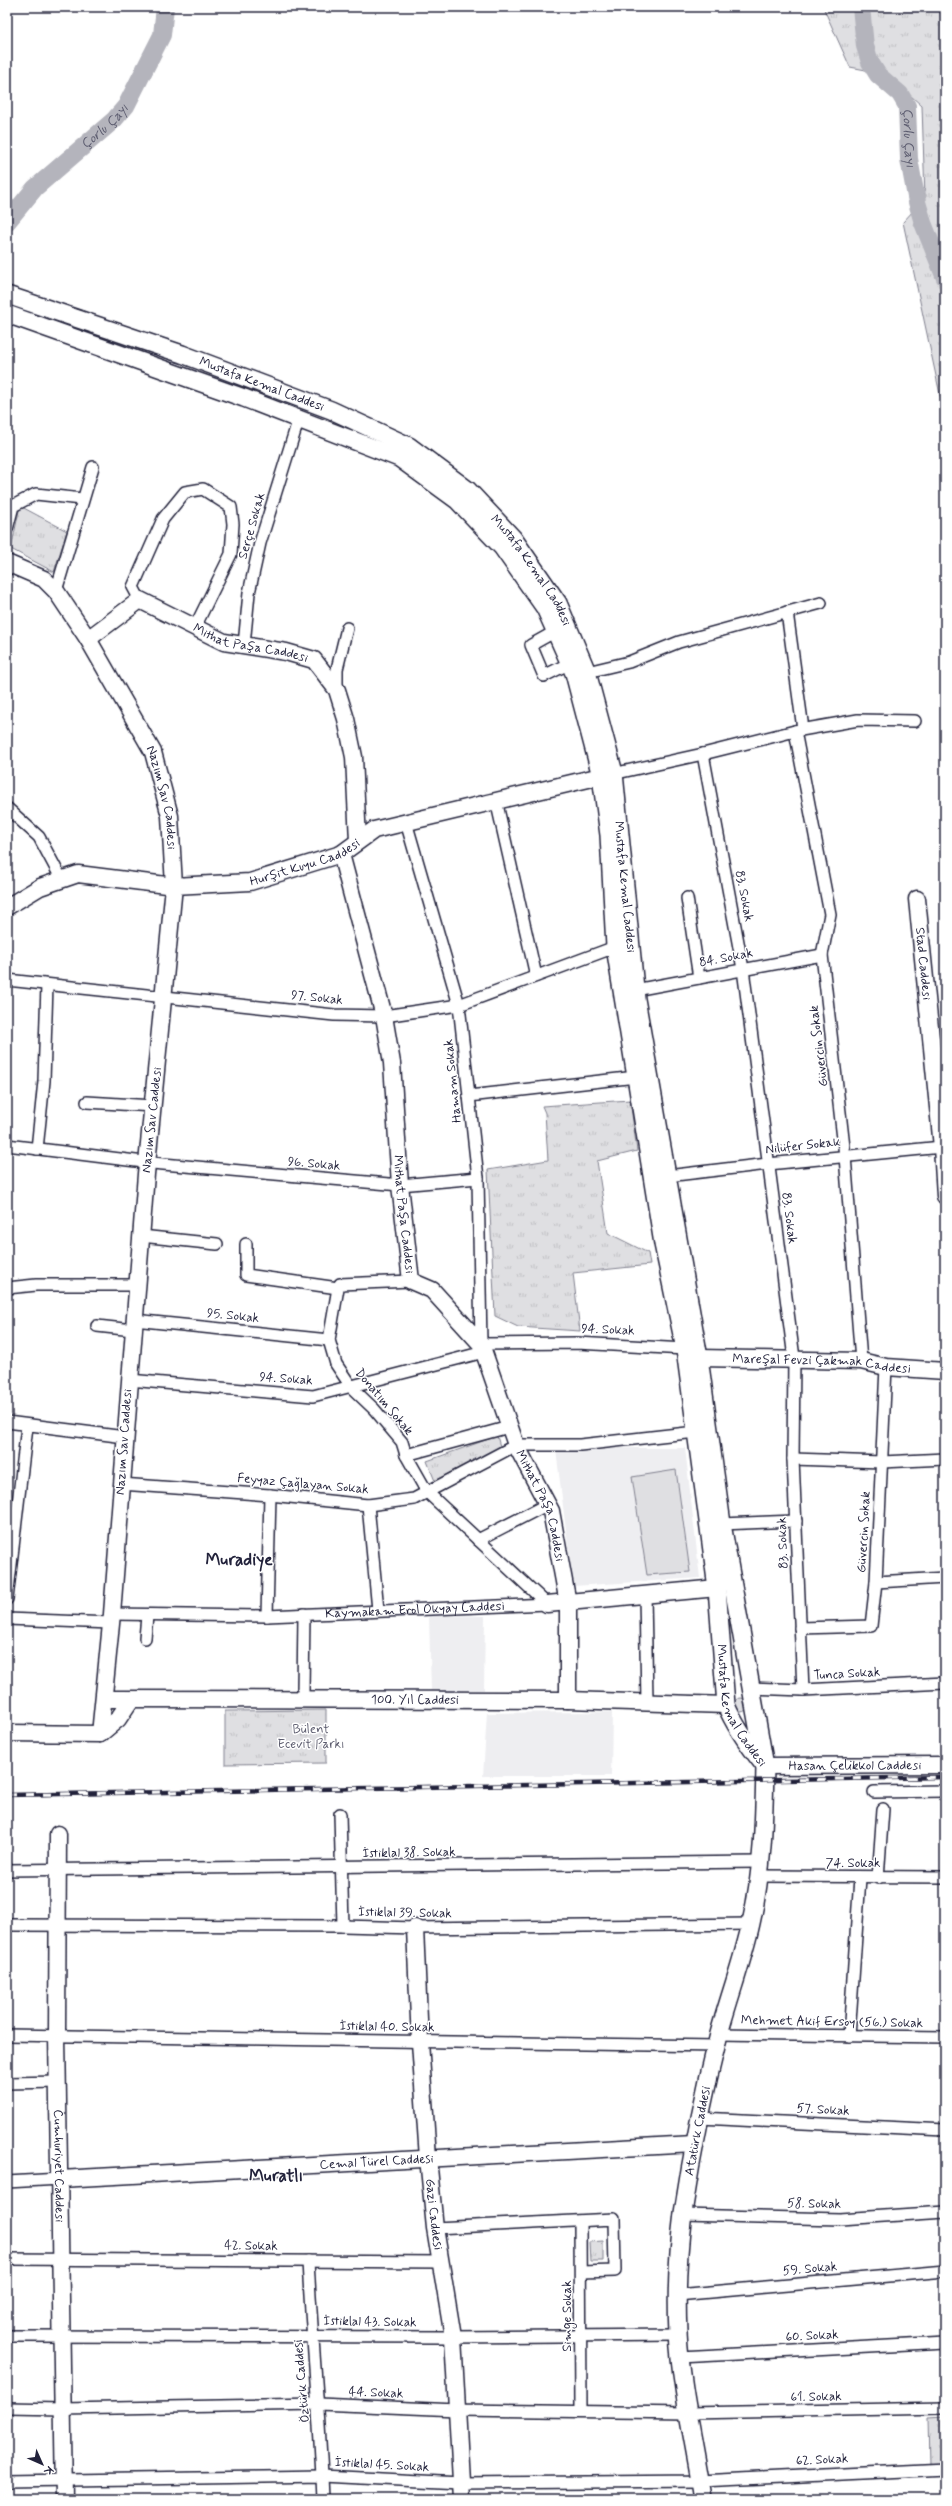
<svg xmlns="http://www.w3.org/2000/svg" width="952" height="2506" font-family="Mynerve,sans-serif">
  <defs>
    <pattern id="grass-tufts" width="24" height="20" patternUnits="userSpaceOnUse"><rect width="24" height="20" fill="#dfdfe2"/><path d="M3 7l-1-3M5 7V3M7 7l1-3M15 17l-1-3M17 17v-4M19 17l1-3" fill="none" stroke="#bfbfc3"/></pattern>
  </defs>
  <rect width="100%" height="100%" fill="#fff"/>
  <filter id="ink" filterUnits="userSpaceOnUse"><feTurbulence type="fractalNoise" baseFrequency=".025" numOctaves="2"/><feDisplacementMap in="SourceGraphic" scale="8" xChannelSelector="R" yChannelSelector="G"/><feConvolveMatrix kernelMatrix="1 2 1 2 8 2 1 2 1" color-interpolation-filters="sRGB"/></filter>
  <g filter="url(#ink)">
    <path fill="#eeeef1" d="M607,1448H685L700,1578L573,1586L556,1450Z
      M429,1616H485L484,1690L431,1692Z
      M612,1712L611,1776H483L487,1713Z"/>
    <path fill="url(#grass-tufts)" stroke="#80808e" d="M823,7H939L945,31V418L903,222L925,198L922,106L887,74L850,67Z
      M20,506L67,531L54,572L11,549Z
      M630,1100L637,1151L597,1161L608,1233L648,1253L650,1265L573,1273L580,1331L518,1327L495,1316L488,1170L548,1160L545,1113L542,1106Z
      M497,1436L501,1450L435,1481L427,1461Z
      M734 1705a7 7 0 1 1 14 0a7 7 0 1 1-14 0Z
      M326,1710V1763L225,1764V1711Z
      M603,2241V2261H590L589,2242Z
      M945,2417V2465H930L929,2418Z"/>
    <path fill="#dfdfe2" stroke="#80808e" d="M676,1470L690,1572L647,1575L632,1477Z"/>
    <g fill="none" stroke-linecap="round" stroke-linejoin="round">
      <g stroke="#b4b4bc" stroke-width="18">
        <path id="s1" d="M861,7L865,46L870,62L878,75L900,94L907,106L909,159L917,202L923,223L945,278"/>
        <path id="s2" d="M7,222L35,188L114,120L126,106L162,35L165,7"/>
      </g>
      <g stroke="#22223b" stroke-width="14">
        <g id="street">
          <path d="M7,529L13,506L36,494L82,499"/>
          <path d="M56,591L93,467"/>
          <path d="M140,600L133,587L163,519L185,492L203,489L231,507L233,524L231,554L195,627"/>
          <path d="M787,612L803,729"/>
          <path d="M556,631L531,645L544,676L570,663"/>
          <path d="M244,645L249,593L260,543L299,418"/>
          <path d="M587,672L629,662L679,642L821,603"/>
          <path d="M337,690V669L347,628"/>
          <path d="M795,731L830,914L822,955L845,1156L861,1361"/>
          <path d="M703,754L743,969L794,1358L793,1459L803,1690"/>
          <path d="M608,775L703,754L795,731L858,720L915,721"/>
          <path d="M496,800L536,976"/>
          <path d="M7,808L39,837L62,880"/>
          <path d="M406,822L459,1005L478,1178L481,1344L577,1343L685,1349"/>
          <path d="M687,898L699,978"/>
          <path d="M7,980L334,1015L384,1016L459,1005L615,947"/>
          <path d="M635,990L822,955"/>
          <path d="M469,1096L636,1077"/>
          <path d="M87,1102L153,1106"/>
          <path d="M7,1145L152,1163L400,1185L478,1178"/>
          <path d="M37,1149L44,1081L47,985"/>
          <path d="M667,1176L768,1164L942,1147"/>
          <path d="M141,1236L217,1244"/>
          <path d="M246,1244V1275L338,1288"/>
          <path d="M411,1281L340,1284L338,1288L329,1340L336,1364L352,1388L374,1409L402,1442L406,1455L427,1492L547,1604"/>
          <path d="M7,1288L36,1285H137"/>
          <path d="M134,1320L329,1340"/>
          <path d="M97,1326L133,1330"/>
          <path d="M129,1380L313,1396L484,1352"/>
          <path d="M7,1422L125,1437"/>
          <path d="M406,1455L509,1427"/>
          <path d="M793,1459L882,1462L945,1459"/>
          <path d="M121,1484L270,1495L368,1505L414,1499L516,1445H580L696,1432"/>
          <path d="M368,1505L378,1610"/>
          <path d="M722,1524L796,1521"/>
          <path d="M478,1540L548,1504"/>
          <path d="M876,1582L945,1578"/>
          <path d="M645,1596L647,1701"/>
          <path d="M7,1599L27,1426"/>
          <path id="s3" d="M112,1614L267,1616L547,1604"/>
          <path d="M267,1616L270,1495"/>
          <path d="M7,1619L111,1623"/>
          <path d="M800,1628L871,1626L876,1582L886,1367"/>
          <path d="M145,1638L147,1616"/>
          <path d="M751,1688L803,1690L945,1683"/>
          <path d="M303,1692L304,1614"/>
          <path d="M874,1792L945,1791"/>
          <path d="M340,1814L343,1926"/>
          <path d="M7,1870L760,1862"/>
          <path d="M760,1876L945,1877"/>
          <path d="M878,1878L883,1809"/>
          <path d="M7,1925L343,1926L415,1928L751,1924"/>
          <path d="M719,2034L945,2037"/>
          <path d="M7,2035L716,2046"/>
          <path d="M849,2036L860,1878"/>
          <path d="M7,2083L59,2082"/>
          <path d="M700,2118L945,2130"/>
          <path d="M7,2182L60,2179"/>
          <path d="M683,2215L840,2219L945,2212"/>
          <path d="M580,2221L581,2411"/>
          <path d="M435,2228L614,2219L615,2271L581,2272"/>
          <path d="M7,2259L441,2262"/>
          <path d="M308,2261C312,2340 320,2419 323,2499"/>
          <path d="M677,2295L945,2271"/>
          <path d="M7,2336L453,2337L678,2335"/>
          <path d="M680,2357L945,2343"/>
          <path d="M7,2408L63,2409L319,2404L457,2410L688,2413L945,2408"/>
          <path d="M7,2481L322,2476L461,2483L700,2481L945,2469"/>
        </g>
      </g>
      <g stroke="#22223b" stroke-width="19">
        <g id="secondary">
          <path id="s4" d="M7,563L44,579L56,591L88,639L153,752L170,816L174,886L146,1174L112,1614L100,1734"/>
          <path id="s5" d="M88,639L140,600L224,642L286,652L314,660L337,690L346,719L354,757L358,841"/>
          <path id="s6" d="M341,854L384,1016L392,1063L400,1185L411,1281L432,1290L481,1344L516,1445L551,1511L568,1603V1700"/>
          <path id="s7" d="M917,899L942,1147L945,1196"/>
          <path id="s8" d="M7,907L40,887L78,874L174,886L250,882L341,854L374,830L601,776"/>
          <path id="s9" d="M699,1358L861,1361L886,1367L945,1371"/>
          <path d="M547,1604L717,1588"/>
          <path id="s10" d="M104,1699L568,1700L726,1705"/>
          <path d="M7,1733L100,1734L118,1719L130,1701"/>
          <path id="s11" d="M765,1766L945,1765"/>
          <path id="s12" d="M58,1834L57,2035L64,2499"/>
          <path id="s13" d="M415,1928L420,2042L428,2158L435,2228L453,2337L462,2499"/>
          <path id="s14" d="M60,2179L694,2144"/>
        </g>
      </g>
      <g stroke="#22223b" stroke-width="20">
        <g id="primary">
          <path id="s15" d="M7,295L182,354L331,410L409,446L468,490L513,538L558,603L587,672L614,773L636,999L699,1358L722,1524L765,1766C764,1819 763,1871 751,1923C743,1960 729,1997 719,2034C704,2093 692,2153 683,2213C678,2253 676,2293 678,2333C681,2389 695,2444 703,2499"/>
          <path id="s16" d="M7,314L244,398L399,458L458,501L502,547L545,608L574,673L601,776L609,835L615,947L663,1244L685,1349L717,1588L726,1705C735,1727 749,1746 764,1765"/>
        </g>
      </g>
      <use href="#street" stroke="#fff" stroke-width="11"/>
      <use href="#secondary" stroke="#fff" stroke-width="16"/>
      <use href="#primary" stroke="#fff" stroke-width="17"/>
      <g stroke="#22223b" stroke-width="4.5">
        <path id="rail" d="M7,1795L945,1777"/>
      </g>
      <use href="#rail" stroke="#fff" stroke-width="3" stroke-dasharray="9" stroke-linecap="butt"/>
    </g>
  </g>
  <g text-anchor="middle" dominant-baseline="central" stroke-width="3" stroke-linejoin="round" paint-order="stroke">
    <g font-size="13" fill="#22223b" stroke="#fff">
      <text stroke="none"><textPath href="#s15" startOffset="270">Mustafa Kemal Caddesi</textPath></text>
      <text transform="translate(252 526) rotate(-74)">Serçe Sokak</text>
      <text stroke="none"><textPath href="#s15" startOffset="606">Mustafa Kemal Caddesi</textPath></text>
      <text stroke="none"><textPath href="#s5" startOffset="185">Mithat Paşa Caddesi</textPath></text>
      <text stroke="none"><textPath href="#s4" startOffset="292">Nazım Sav Caddesi</textPath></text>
      <text stroke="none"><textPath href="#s8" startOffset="310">Hurşit Kuyu Caddesi</textPath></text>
      <text stroke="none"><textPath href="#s15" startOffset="942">Mustafa Kemal Caddesi</textPath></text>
      <text transform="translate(744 896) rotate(79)">83. Sokak</text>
      <text transform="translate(726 958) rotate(-11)">84. Sokak</text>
      <text stroke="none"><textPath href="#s7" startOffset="65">Stad Caddesi</textPath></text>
      <text transform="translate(317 998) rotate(6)">97. Sokak</text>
      <text transform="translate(819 1046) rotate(-97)">Güvercin Sokak</text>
      <text transform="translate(453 1081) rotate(-96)">Hamam Sokak</text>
      <text transform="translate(152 1120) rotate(-84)">Nazım Sav Caddesi</text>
      <text transform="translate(803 1146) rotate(-6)">Nilüfer Sokak</text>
      <text transform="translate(314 1164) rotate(5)">96. Sokak</text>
      <text stroke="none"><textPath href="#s6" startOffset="367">Mithat Paşa Caddesi</textPath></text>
      <text transform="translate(789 1218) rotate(83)">83. Sokak</text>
      <text transform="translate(233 1316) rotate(6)">95. Sokak</text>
      <text transform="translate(608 1330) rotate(2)">94. Sokak</text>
      <text stroke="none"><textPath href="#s9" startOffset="123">Mareşal Fevzi Çakmak Caddesi</textPath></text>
      <text transform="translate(286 1379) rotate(4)">94. Sokak</text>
      <text transform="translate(384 1402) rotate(50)">Donatım Sokak</text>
      <text transform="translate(124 1442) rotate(-86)">Nazım Sav Caddesi</text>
      <text transform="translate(303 1484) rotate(5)">Feyyaz Çağlayan Sokak</text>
      <text stroke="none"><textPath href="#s6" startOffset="703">Mithat Paşa Caddesi</textPath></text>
      <text transform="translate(864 1532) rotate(-87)">Güvercin Sokak</text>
      <text transform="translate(783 1543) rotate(-92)">83. Sokak</text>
      <text stroke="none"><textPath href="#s3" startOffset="303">Kaymakam Erol Okyay Caddesi</textPath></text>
      <text transform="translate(847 1674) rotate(-3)">Tunca Sokak</text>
      <text stroke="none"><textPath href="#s10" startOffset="311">100. Yıl Caddesi</textPath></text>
      <text stroke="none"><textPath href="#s16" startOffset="1750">Mustafa Kemal Caddesi</textPath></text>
      <text stroke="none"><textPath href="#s11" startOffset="90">Hasan Çelikkol Caddesi</textPath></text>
      <text transform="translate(409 1853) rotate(-1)">İstiklal 38. Sokak</text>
      <text x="853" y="1863">74. Sokak</text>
      <text transform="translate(405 1913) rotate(1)">İstiklal 39. Sokak</text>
      <text transform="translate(832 2022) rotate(1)">Mehmet Akif Ersoy (56.) Sokak</text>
      <text transform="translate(387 2027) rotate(1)">İstiklal 40. Sokak</text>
      <text transform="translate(823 2110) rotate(3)">57. Sokak</text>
      <text transform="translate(698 2131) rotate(-79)">Atatürk Caddesi</text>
      <text stroke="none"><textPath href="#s14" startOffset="317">Cemal Türel Caddesi</textPath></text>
      <text stroke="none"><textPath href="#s12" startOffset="332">Cumhuriyet Caddesi</textPath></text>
      <text transform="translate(814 2204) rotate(1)">58. Sokak</text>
      <text stroke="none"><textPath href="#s13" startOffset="287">Gazi Caddesi</textPath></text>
      <text transform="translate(251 2246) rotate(1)">42. Sokak</text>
      <text transform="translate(810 2269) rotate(-5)">59. Sokak</text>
      <text transform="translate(567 2316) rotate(-90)">Simge Sokak</text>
      <text transform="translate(370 2322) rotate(1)">İstiklal 43. Sokak</text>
      <text transform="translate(812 2336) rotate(-3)">60. Sokak</text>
      <text transform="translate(302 2381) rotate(-95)">Öztürk Caddesi</text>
      <text transform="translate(376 2393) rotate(2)">44. Sokak</text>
      <text transform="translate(816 2397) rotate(-1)">61. Sokak</text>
      <text transform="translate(822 2460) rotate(-3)">62. Sokak</text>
      <text transform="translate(382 2465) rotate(3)">İstiklal 45. Sokak</text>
    </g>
    <g font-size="13" fill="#5b5b6d" stroke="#fff">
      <text x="311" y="1729">Bülent<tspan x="311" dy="15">Ecevit Parkı</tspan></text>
    </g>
    <g font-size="14" font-style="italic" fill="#5c5c6f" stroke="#fff">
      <text stroke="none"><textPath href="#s2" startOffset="137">Çorlu Çayı</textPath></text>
      <text stroke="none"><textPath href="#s1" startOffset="146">Çorlu Çayı</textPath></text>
    </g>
    <g font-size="17" font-weight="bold" fill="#22223b" stroke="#fff">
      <text x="239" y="1560">Muradiye</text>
      <text x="276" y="2176">Muratlı</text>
    </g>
  </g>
  <rect width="952" height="2506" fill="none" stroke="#fff" stroke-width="24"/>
  <rect x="12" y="12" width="928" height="2482" fill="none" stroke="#22223b" stroke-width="1.5" filter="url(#ink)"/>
  <g transform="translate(42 2464) rotate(135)" stroke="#ffffff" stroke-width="3" paint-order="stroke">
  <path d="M0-3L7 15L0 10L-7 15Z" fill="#22223b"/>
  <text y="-6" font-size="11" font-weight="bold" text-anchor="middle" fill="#22223b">K</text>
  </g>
</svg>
